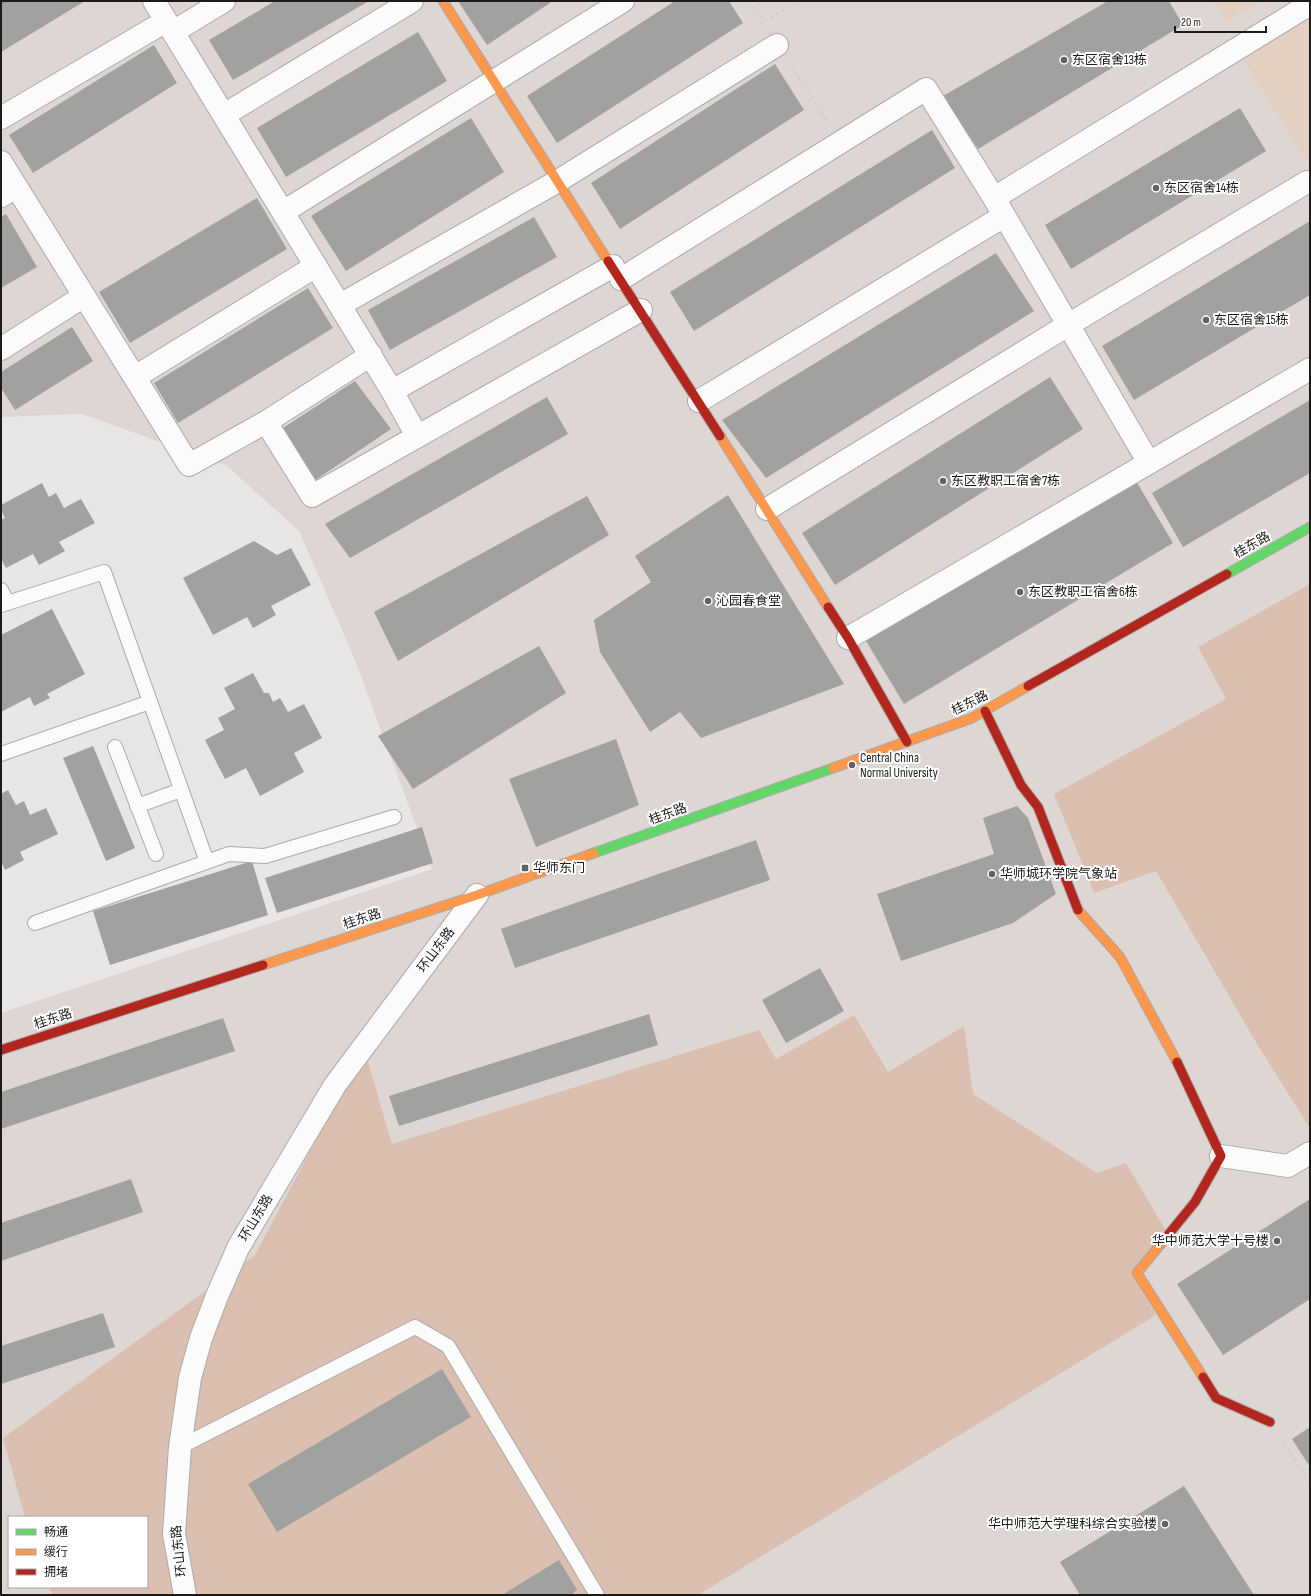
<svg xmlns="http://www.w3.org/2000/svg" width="1311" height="1596" font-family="'Sofia Sans Condensed','Noto Sans SC',sans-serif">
  <rect width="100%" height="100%" fill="#e9e7e5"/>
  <path fill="#ded6d2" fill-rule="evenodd" d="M1,1H1310V1595H1V1013L432,869L355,660L299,531L227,466L82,414L1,417ZM9,1517H147V1587H9Z"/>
  <path fill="#e4cfc3" d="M1214,1H1261L1226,22Z
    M1310,4V166L1237,50Z"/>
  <path fill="#dbc0b1" d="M1310,584V1128L1260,1049L1156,871L1094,893L1054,794L1226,699L1198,647Z
    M854,1015L888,1072L964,1026L973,1094L1097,1173L1126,1163L1165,1229L1131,1273L1156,1315L698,1595H53L48,1587H147V1517H25L3,1438L255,1255L342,1091L367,1058L392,1144L759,1030L776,1059Z"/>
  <path fill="#a1a1a0" d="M1,1H85L1,52Z
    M275,1H369L233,80L209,40Z
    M458,1H553L487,45Z
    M675,1H729L743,23L557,143L527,96Z
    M1108,1H1169L1183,25L978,149L943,96Z
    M418,32L447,81L286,177L257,128Z
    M154,45L177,83L33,173L9,135Z
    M775,64L804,110L620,229L591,183Z
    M1240,108L1266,151L1071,269L1045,225Z
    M471,118L504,172L346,271L311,216Z
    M932,130L955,168L694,331L670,292Z
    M257,198L287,249L130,343L99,292Z
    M6,214L37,267L1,288V217Z
    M534,217L557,257L390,350L368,310Z
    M1310,221V295L1134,400L1102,346Z
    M996,253L1034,311L766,478L722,420Z
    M308,288L333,328L178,423L154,383Z
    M72,327L93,361L15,410L1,388V372Z
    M1050,377L1083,429L835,585L802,533Z
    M355,381L391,429L311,483L280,430Z
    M547,397L568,434L350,558L325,524Z
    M1310,400V473L1183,547L1152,493Z
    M1136,481L1173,543L904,704L866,641Z
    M42,483L49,497L56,493L64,508L81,499L95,523L59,542L65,551L39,565L33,554L6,568L1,559V520L5,518L1,510V505Z
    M728,495L844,684L701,738L680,712L650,732L600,652L594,620L651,582L635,556Z
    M587,496L609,535L398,661L374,612Z
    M254,541L277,555L291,548L311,585L271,606L276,615L253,628L247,617L213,635L183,578Z
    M52,609L85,674L47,694L50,698L34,706L30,697L1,712V635Z
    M539,646L566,693L413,789L378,736Z
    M253,673L264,693H269L273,702L280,698L288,712L304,704L322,738L294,753L304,772L260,796L246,768L225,779L205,740L224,730L218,718L235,709L224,688Z
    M616,739L639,805L536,847L509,779Z
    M93,746L135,848L106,861L63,758Z
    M8,790L16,805L24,801L30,815L46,808L58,834L20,852L24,860L5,870L1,861V794Z
    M1017,806L1028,818L1056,894L1013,923L901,961L877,894L994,854L983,818Z
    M422,827L433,863L277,913L265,878Z
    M756,840L770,880L515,968L501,929Z
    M252,861L268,915L110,965L93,911Z
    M820,968L844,1011L786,1043L762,1000Z
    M649,1014L658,1045L399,1126L389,1096Z
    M223,1018L235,1051L1,1129V1092Z
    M131,1179L143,1212L1,1261V1223Z
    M1310,1199V1299L1223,1355L1177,1284Z
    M103,1313L115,1347L1,1384V1346Z
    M442,1369L471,1417L277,1532L248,1484Z
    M1310,1427V1467L1292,1439Z
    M1184,1486L1254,1595H1080L1060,1562Z
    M559,1560L577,1590L572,1594L573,1595H502Z"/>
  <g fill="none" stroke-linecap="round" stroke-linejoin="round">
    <g stroke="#acaaaa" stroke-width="16">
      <path id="lane" d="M1,590L8,603
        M1,605L104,572L207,862
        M115,747L156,854
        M1,754L150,702
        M137,806L181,790
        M35,923L229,854L265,856L394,817
        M180,1447L415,1327L448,1346L597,1595"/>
    </g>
    <g stroke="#acaaaa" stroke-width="24">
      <path id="street" d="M154,1L392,391L417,436
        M173,32L224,1
        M224,115L412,1
        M1,118L166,21
        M1,162L189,465L266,422L371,355
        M1,196L16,187
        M994,198L1310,4
        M283,212L623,1
        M621,279L926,89L994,198L1149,463
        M340,305L558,181L777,45
        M1,349L84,296
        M135,377L316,266
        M392,391L613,266
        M699,401L1004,216
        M266,422L312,496L641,310
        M767,509L1068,325L1307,182
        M848,638L1310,369
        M1221,1156L1288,1166L1310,1153
        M185,1595L174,1534L180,1447L190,1378L201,1338L217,1296L238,1248L335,1085L477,895"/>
    </g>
    <g stroke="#acaaaa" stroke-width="11">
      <path id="fast" d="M1227,574L1310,527
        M594,853L833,768"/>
    </g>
    <g stroke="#acaaaa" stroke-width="11">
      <path id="slow" d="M443,1L608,261
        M720,436L828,607
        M833,768L972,718L1028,686
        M1078,910L1120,957L1177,1062
        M263,965L477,895L594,853
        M1168,1235L1137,1273L1203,1377"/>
    </g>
    <g stroke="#acaaaa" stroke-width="11">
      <path id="jam" d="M608,261L720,436
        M828,607L848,638L907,742
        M1028,686L1227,574
        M985,711L1021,785L1038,807L1078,910
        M1,1050L263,965
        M1168,1235L1195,1202L1221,1156L1177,1062
        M1203,1377L1216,1398L1270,1422"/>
    </g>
    <path stroke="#d0d0d0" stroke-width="2.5" stroke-dasharray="3 3" stroke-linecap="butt" d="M750,1L764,22
      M771,18L798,1
      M792,67L826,120
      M1284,1444L1310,1484"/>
    <use href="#lane" stroke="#fcfbfb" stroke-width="14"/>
    <use href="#street" stroke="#fcfbfb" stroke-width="22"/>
    <use href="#fast" stroke="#63d668" stroke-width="9"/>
    <use href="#slow" stroke="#ff974d" stroke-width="9"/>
    <use href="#jam" stroke="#b3261e" stroke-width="9"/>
  </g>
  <g fill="#646261" stroke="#fff" stroke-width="1.5">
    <circle cx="1064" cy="60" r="4"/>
    <circle cx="1156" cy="188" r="4"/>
    <circle cx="1206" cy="320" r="4"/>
    <circle cx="943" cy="481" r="4"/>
    <circle cx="1020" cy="592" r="4"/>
    <circle cx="708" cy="601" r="4"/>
    <circle cx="852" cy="765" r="4"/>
    <rect x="521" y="864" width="8" height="8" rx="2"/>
    <circle cx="992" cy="874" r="4"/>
    <circle cx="1277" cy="1241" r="4"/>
    <circle cx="1165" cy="1524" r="4"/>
  </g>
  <g text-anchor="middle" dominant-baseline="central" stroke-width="4" stroke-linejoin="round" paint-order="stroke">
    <g font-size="13" fill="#1c1b1a" stroke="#fff" text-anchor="start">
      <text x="1072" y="60">东区宿舍13栋</text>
      <text x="1164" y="188">东区宿舍14栋</text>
      <text x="1214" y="320">东区宿舍15栋</text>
      <text x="951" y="481">东区教职工宿舍7栋</text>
      <text x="1028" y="592">东区教职工宿舍6栋</text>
      <text x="716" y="601">沁园春食堂</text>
      <text x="860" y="758">Central China<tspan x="860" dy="15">Normal University</tspan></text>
      <text x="533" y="868">华师东门</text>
      <text x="1000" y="874">华师城环学院气象站</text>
      <text x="1269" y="1241" text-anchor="end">华中师范大学十号楼</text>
      <text x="1157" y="1524" text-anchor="end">华中师范大学理科综合实验楼</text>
    </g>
    <g font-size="13" fill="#1c1b1a" stroke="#fff">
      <text transform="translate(1252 545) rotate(-30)">桂东路</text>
      <text transform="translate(970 703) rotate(-26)">桂东路</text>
      <text transform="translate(668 814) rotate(-20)">桂东路</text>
      <text transform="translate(362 919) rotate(-18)">桂东路</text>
      <text transform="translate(436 950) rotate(-53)">环山东路</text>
      <text transform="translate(53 1019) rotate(-18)">桂东路</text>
      <text transform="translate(256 1218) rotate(-59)">环山东路</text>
      <text transform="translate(179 1551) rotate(-96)">环山东路</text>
    </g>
  </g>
  <rect width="1311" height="1596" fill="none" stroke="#1c1b1a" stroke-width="4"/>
  <rect x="8" y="1516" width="140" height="72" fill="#ffffff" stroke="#a4a4a3"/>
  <rect x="16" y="1529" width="20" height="6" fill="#63d668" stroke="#a4a4a3"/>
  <text x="44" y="1536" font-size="12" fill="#1c1b1a">畅通</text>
  <rect x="16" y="1549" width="20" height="6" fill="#ff974d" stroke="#a4a4a3"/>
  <text x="44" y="1556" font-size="12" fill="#1c1b1a">缓行</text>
  <rect x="16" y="1569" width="20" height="6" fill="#b3261e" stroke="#a4a4a3"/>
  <text x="44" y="1576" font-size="12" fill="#1c1b1a">拥堵</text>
  <path d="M1175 26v6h91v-6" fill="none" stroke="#1c1b1a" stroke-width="2"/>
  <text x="1181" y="26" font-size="12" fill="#1c1b1a" stroke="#ffffff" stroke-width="3" paint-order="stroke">20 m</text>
</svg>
